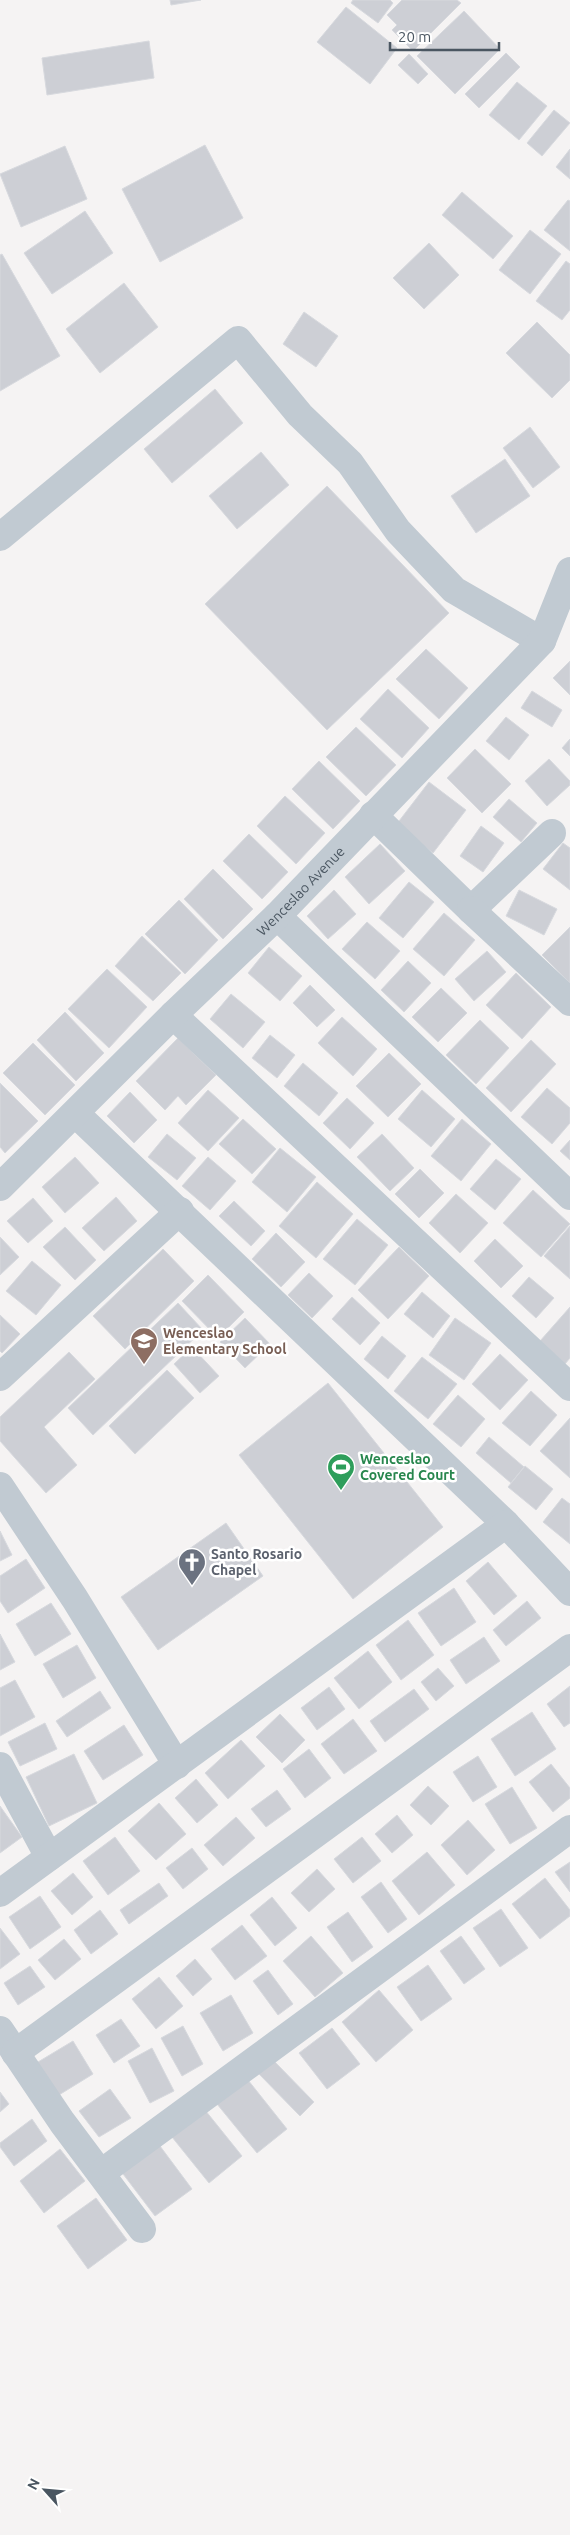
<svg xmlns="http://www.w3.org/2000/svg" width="570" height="2535" font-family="Ubuntu,sans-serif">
  <rect width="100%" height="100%" fill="#f5f3f3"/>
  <path fill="#cdcfd5" stroke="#d7d9de" d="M170,0H201L171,5Z
    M353,0H390L393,3L378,23L351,3Z
    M402,0H457L461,3L413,51L392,30L397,25L387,15Z
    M346,7L397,48L370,84L317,42Z
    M464,11L500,49L455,94L417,56Z
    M149,41L154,78L47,95L42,58Z
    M506,53L520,67L479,108L465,94Z
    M409,54L428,74L418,84L398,65Z
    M517,82L547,106L519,140L489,115Z
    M554,110L570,123L542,156L527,143Z
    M205,145L243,218L160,262L122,189Z
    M65,146L87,199L21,227L0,174Z
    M570,149V179L556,167Z
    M462,192L513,236L493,259L442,215Z
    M568,200L570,201V251L544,230Z
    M85,211L113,253L52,294L24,253Z
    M530,230L561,254L530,294L499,270Z
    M429,243L459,275L424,309L393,278Z
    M2,254L60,356L0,391V255Z
    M566,261L570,264V310L562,320L536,301Z
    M124,283L158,327L100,373L66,329Z
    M304,312L338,336L316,367L283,344Z
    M537,322L570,355V380L552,398L506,353Z
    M215,389L243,423L172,483L144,449Z
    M530,427L560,467L533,488L503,448Z
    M261,452L289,485L237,529L209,496Z
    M505,459L530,496L476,533L451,496Z
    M327,486L449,613L327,730L205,604Z
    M426,649L468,688L439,719L396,679Z
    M570,661V695L553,678Z
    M388,689L429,728L402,758L360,719Z
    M532,691L562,710L552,727L521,708Z
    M506,717L529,735L509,760L486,741Z
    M356,727L396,765L366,796L326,757Z
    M570,739V756L562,748Z
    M475,749L511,784L482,813L447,778Z
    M549,759L570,781V785L547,806L525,781Z
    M319,761L360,801L333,829L292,789Z
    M429,782L466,810L433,853L396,825Z
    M285,796L325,833L296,864L257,826Z
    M509,799L537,823L521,842L493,817Z
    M481,826L504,843L483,872L460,856Z
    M249,834L288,872L262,899L223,861Z
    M563,843L570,848V890L543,869Z
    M380,844L405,871L369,904L345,877Z
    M213,869L253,909L223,939L184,899Z
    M409,882L434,902L403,938L379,918Z
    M334,890L356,914L328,939L307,916Z
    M519,890L557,909L544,935L506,916Z
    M179,900L218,940L185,974L145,934Z
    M444,913L475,940L444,976L413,949Z
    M367,922L400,951L375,979L342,949Z
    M570,927V983L542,955Z
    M142,936L181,973L153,1001L115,966Z
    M269,947L302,976L280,1001L248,973Z
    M487,951L506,972L474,1001L455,979Z
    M408,961L431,983L404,1012L381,990Z
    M107,969L147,1007L109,1048L68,1009Z
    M516,973L551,1007L522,1039L486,1005Z
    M310,985L335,1010L317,1027L293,1003Z
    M441,988L467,1013L438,1042L412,1017Z
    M231,994L265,1022L243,1048L210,1019Z
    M65,1012L104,1053L76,1081L37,1040Z
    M342,1017L377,1049L353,1076L318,1043Z
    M480,1020L509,1048L476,1084L446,1055Z
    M270,1035L295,1055L277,1078L252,1058Z
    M178,1038L216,1075L186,1105L178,1096L165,1110L136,1081Z
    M531,1040L556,1064L511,1112L486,1088Z
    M33,1043L75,1085L45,1115L3,1073Z
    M389,1053L421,1084L388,1117L356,1086Z
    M303,1063L338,1093L319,1116L284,1086Z
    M0,1083L38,1121L5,1153L0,1147Z
    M547,1088L570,1108V1123L552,1144L521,1117Z
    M208,1090L239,1118L208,1151L178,1123Z
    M422,1090L455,1119L431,1147L398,1119Z
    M130,1092L157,1120L134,1143L107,1116Z
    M347,1098L374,1123L350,1149L323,1123Z
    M243,1119L276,1149L252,1174L219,1144Z
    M462,1119L491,1144L461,1181L431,1156Z
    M167,1134L196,1158L177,1180L148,1157Z
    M382,1134L414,1168L390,1191L357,1157Z
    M570,1140V1160L560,1151Z
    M280,1148L316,1177L287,1212L252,1182Z
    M75,1157L99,1183L65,1213L42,1187Z
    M208,1157L236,1181L210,1210L182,1186Z
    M496,1159L521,1179L495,1210L470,1189Z
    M420,1169L444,1193L419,1218L395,1194Z
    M317,1182L353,1214L316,1258L279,1226Z
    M533,1190L570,1224L541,1257L503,1223Z
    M456,1194L488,1223L460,1253L429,1223Z
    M116,1197L137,1221L104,1251L82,1228Z
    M33,1198L53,1221L28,1243L7,1221Z
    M234,1201L265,1231L251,1246L219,1216Z
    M357,1219L388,1245L355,1285L323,1259Z
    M570,1226V1279L544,1256Z
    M65,1227L96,1260L75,1280L43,1247Z
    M276,1233L305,1262L281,1287L252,1259Z
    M0,1237L19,1257L0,1275Z
    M495,1239L523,1266L501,1288L474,1261Z
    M399,1247L429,1276L388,1319L358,1290Z
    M163,1249L194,1281L125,1349L93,1316Z
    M32,1261L61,1285L36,1315L6,1291Z
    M309,1273L333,1296L312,1318L288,1295Z
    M208,1275L244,1312L218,1338L182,1301Z
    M529,1277L554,1298L536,1318L512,1296Z
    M422,1292L450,1316L433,1338L404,1314Z
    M352,1297L380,1323L360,1345L332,1319Z
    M178,1303L203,1330L93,1435L68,1408Z
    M570,1307V1358L565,1364L540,1341Z
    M0,1315L20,1334L2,1353L0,1351Z
    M245,1318L270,1344L245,1368L220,1342Z
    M455,1318L491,1343L464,1380L429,1355Z
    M382,1336L406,1356L388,1379L364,1359Z
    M192,1347L219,1376L200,1393L174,1364Z
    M69,1352L95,1379L44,1427L77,1465L46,1493L0,1441V1417Z
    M500,1354L528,1380L500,1410L472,1384Z
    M422,1357L457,1384L428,1419L394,1391Z
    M167,1370L194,1398L135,1454L109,1426Z
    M328,1383L443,1527L353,1599L239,1455Z
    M531,1391L557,1415L530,1446L502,1423Z
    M458,1395L485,1419L461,1447L433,1424Z
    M570,1418V1478L540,1451Z
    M489,1437L524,1467L511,1483L476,1453Z
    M525,1466L553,1489L536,1510L508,1487Z
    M562,1498L570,1504V1544L543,1522Z
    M226,1523L263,1576L158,1650L121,1597Z
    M0,1531L12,1555L0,1561Z
    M26,1559L45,1588L8,1613L0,1601V1576Z
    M488,1562L517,1596L494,1615L466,1581Z
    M454,1588L476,1622L441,1646L418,1613Z
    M527,1601L541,1618L506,1646L493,1630Z
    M51,1603L71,1634L35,1656L16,1624Z
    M408,1620L434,1655L401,1680L376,1645Z
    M0,1634L15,1662L0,1670Z
    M484,1637L500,1661L466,1684L450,1660Z
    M77,1645L96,1678L63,1698L43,1664Z
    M368,1651L392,1682L359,1709L334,1678Z
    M438,1668L454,1686L436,1701L421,1682Z
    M15,1680L35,1717L0,1736V1688Z
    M570,1686V1723L564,1727L547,1704Z
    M329,1687L345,1709L317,1730L301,1708Z
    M414,1689L429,1709L385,1742L370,1721Z
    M100,1691L111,1708L67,1737L56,1721Z
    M532,1712L556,1749L515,1776L491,1739Z
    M280,1714L305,1740L282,1763L256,1737Z
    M353,1719L377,1751L344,1774L321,1744Z
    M45,1723L57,1749L20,1766L8,1742Z
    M124,1725L143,1755L103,1780L84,1751Z
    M241,1740L265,1766L228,1799L205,1773Z
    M309,1749L331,1778L305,1798L283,1769Z
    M74,1754L97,1803L49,1826L26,1777Z
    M478,1756L497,1787L473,1802L453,1772Z
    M551,1764L570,1788V1798L553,1812L529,1782Z
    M196,1779L218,1805L197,1823L175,1798Z
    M428,1786L449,1806L431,1825L410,1805Z
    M512,1787L537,1828L510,1844L485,1804Z
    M277,1790L291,1809L266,1827L251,1809Z
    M159,1803L186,1834L156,1860L128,1831Z
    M0,1806L22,1837L0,1853Z
    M397,1815L413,1835L392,1853L375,1834Z
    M236,1817L255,1838L223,1866L204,1845Z
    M468,1820L495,1850L467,1875L441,1845Z
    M115,1837L140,1871L108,1895L83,1861Z
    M362,1837L381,1861L353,1883L334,1859Z
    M192,1848L208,1869L183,1889L166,1868Z
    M427,1852L455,1885L419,1915L392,1881Z
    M570,1862V1892L555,1872Z
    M317,1869L335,1889L309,1912L291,1893Z
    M73,1873L93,1897L72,1915L51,1891Z
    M545,1878L570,1910V1916L540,1939L512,1904Z
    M381,1882L407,1919L388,1933L361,1897Z
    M159,1883L168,1896L129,1924L120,1910Z
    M40,1896L61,1927L30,1949L9,1917Z
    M272,1897L297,1928L275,1946L250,1915Z
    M501,1909L528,1948L500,1967L473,1928Z
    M100,1910L118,1934L91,1954L74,1930Z
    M348,1912L373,1947L352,1962L327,1927Z
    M242,1925L267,1956L235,1980L211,1949Z
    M0,1928L20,1954L0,1969Z
    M311,1936L343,1973L315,1997L283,1961Z
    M461,1936L485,1969L464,1984L440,1951Z
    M64,1939L81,1959L55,1980L38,1960Z
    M195,1959L212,1979L193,1996L176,1976Z
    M428,1965L452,1999L421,2021L397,1987Z
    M30,1966L45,1987L18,2005L4,1983Z
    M268,1970L293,2004L278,2015L253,1981Z
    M159,1977L183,2006L156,2029L132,1999Z
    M379,1990L413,2030L376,2062L342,2022Z
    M231,1995L253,2033L223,2051L200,2013Z
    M121,2019L140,2046L114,2063L96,2035Z
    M183,2026L203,2064L182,2076L161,2038Z
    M332,2028L360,2064L327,2089L299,2053Z
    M73,2041L93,2074L54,2098L33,2065Z
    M152,2048L174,2091L150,2103L128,2061Z
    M273,2060L314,2102L300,2116L259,2074Z
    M248,2080L287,2129L257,2153L217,2104Z
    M110,2089L131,2118L99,2137L79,2111Z
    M0,2092L9,2104L0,2112Z
    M205,2110L242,2156L209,2183L172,2137Z
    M32,2119L47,2141L14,2166L0,2147V2143Z
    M157,2142L192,2189L155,2216L120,2170Z
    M60,2149L85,2181L44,2213L20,2181Z
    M96,2198L127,2240L88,2269L57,2226Z"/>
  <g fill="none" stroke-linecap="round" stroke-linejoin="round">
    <g stroke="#c1cad2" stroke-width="28">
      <path d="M0,537L238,340L300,415L350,463L398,531L454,590L542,641"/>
      <path d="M373,815L471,910L552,833"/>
      <path d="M471,910L570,1002"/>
      <path d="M277,916L570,1196"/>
      <path d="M173,1015L570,1387"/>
      <path d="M76,1114L506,1524L570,1592"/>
      <path id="s1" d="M0,1187L173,1015L277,916L542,641L570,571"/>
      <path d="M0,1377L180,1211"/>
      <path d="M0,1486L75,1599L177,1765"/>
      <path d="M0,1766L49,1857"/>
      <path d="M0,1893L506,1524"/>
      <path d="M0,2030L62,2122L142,2229"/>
      <path d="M15,2053L570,1648"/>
      <path d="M101,2173L570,1829"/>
    </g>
  </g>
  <defs>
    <g id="school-pin" transform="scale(1.4375)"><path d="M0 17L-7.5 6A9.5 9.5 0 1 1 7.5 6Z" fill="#8d6e63" stroke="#fff"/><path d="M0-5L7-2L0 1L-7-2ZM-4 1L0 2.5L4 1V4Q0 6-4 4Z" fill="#fff"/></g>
    <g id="stadium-pin" transform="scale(1.4375)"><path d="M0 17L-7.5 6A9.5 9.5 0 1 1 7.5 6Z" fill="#2e9e5b" stroke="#fff"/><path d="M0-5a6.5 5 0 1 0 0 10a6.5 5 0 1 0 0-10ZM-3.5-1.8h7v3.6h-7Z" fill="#fff"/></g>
    <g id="church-pin" transform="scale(1.4375)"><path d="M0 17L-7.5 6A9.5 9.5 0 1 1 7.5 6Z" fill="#6b7280" stroke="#fff"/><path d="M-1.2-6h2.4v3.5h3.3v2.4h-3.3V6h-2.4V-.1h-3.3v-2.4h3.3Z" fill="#fff"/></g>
  </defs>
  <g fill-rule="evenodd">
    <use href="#school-pin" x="144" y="1341"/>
    <use href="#stadium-pin" x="341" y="1467"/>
    <use href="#church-pin" x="192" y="1562"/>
  </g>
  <g text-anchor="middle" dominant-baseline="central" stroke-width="5" stroke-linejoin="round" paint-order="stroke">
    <g font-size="14" fill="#4a5661" stroke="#fff">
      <text stroke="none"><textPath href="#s1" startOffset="422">Wenceslao Avenue</textPath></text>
    </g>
    <g font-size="14" font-weight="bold" fill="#785e54" stroke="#fff" text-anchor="start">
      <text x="163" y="1333">Wenceslao<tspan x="163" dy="16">Elementary School</tspan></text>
    </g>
    <g font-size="14" font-weight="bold" fill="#27864d" stroke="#fff" text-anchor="start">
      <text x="360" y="1459">Wenceslao<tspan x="360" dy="16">Covered Court</tspan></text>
    </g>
    <g font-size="14" font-weight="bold" fill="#5b616d" stroke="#fff" text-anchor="start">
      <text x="211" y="1554">Santo Rosario<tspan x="211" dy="16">Chapel</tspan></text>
    </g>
  </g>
  <g transform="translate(45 2490) rotate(297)" stroke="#ffffff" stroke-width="4" paint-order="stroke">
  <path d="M0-4L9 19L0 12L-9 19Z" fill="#4a5661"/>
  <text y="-8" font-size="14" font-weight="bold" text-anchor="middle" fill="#4a5661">N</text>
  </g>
  <path d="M390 42v8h109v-8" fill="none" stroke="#4a5661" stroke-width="2.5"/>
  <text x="398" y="42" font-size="15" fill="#4a5661" stroke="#ffffff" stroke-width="4" paint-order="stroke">20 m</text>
</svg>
